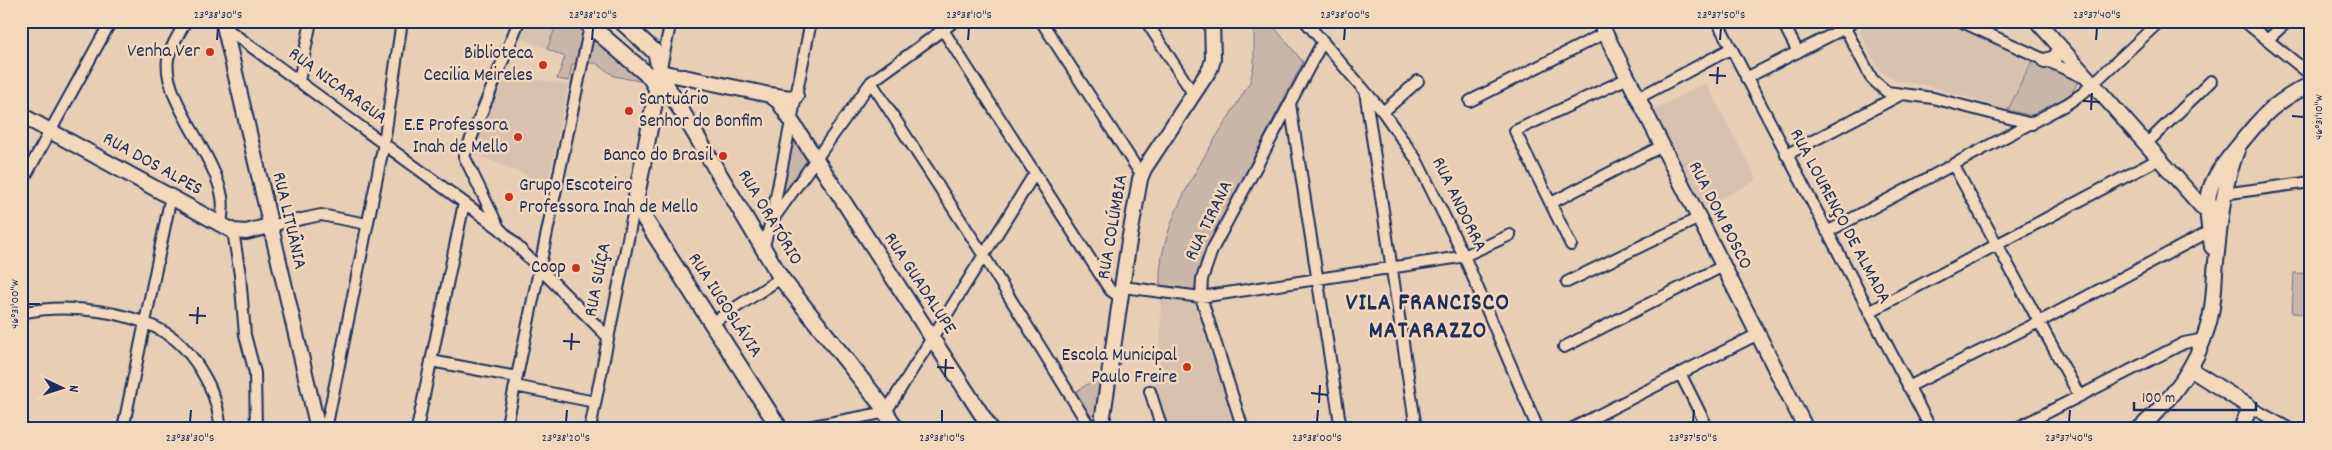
<svg xmlns="http://www.w3.org/2000/svg" width="2332" height="450" font-family="Dekko,sans-serif">
  <rect width="100%" height="100%" fill="#e7ceb5"/>
  <filter id="ink" filterUnits="userSpaceOnUse"><feTurbulence type="fractalNoise" baseFrequency=".02" numOctaves="2"/><feDisplacementMap in="SourceGraphic" scale="10" xChannelSelector="R" yChannelSelector="G"/><feConvolveMatrix kernelMatrix="1 2 1 2 8 2 1 2 1" color-interpolation-filters="sRGB"/></filter>
  <g filter="url(#ink)">
    <path fill="#d8c2af" d="M526,21H558L547,49L519,37Z
      M1867,21H1950L2032,61L2008,110L1926,85L1901,82L1883,73L1877,67L1860,32L1861,28Z
      M507,69L540,80L568,85L548,184L472,153Z
      M1706,83L1757,180L1703,208L1653,110Z
      M1161,298L1195,304L1236,429H1169L1155,386L1156,371L1160,363Z"/>
    <path fill="#c9b6a9" stroke="#727284" d="M558,21H579L649,83L614,76L596,63L572,64L569,81L557,79L565,57L547,49Z
      M1254,21H1269L1303,62L1202,257L1194,290L1160,285C1157,217 1217,139 1250,82L1254,64Z
      M2032,61L2077,78V84L2071,94L2037,114L2028,115L2008,110Z
      M794,138L809,161L782,197L781,196Z
      M2294,273L2311,274V314L2292,313Z
      M1103,374L1096,418L1091,419L1074,393Z"/>
    <g fill="none" stroke-linecap="round" stroke-linejoin="round">
      <g stroke="#1b2f5e" stroke-width="14">
        <path id="street" d="M186,21C180,33 170,46 168,59C162,99 215,154 222,197C224,206 222,215 221,224
          M1041,21L1136,167L1142,173
          M1146,21L1194,95
          M1305,21L1383,112L1416,159L1464,256L1538,429
          M1717,21L1931,429
          M1782,21L1798,52
          M1960,21L2087,79
          M2244,21L2311,75
          M223,26L500,229L608,337
          M1845,28L1872,79L1887,92L1933,98L2032,124
          M943,30L1110,290L1121,298
          M2267,40L2288,21
          M661,67L671,21
          M1746,78L1845,28L1854,21
          M299,81L311,21
          M871,82L984,256L1091,429
          M1365,91L1416,429
          M1638,98L1730,49
          M1470,101L1605,33
          M1290,104L1341,429
          M1383,112L1418,81
          M2146,144L2211,81
          M1786,155L1900,95
          M1954,166L2079,395
          M21,184L111,21
          M2223,194L2311,182
          M1551,203L1662,146
          M771,222L871,82L955,21
          M269,226L321,215L367,224
          M498,226L464,156L519,21
          M233,231L240,275L245,335L255,373L256,429
          M1827,232L2067,104L2083,93L2160,21
          M1571,245L1515,131L1628,78
          M763,248L771,222L811,21
          M1567,282L1699,218
          M1123,287L1201,297L1454,258L1464,256L1510,235
          M1869,312L2159,159
          M21,313C66,303 133,310 172,337C188,349 200,367 209,385C215,398 220,414 220,429
          M712,323L781,278
          M1564,347L1723,266
          M431,361L517,377
          M1680,373L1708,429
          M515,386L595,402
          M1908,387L2039,322L2210,231L2214,233
          M1150,391L1162,429
          M2250,407L2290,429
          M123,429L171,196
          M326,429L384,143L402,21
          M417,429L464,203
          M506,429L590,26
          M590,429L635,204
          M797,429L877,414L889,407L1035,173
          M1243,429L1201,297L1202,279L1212,250L1323,41
          M1571,429L1758,334
          M2015,429L2184,343L2204,339
          M2308,429L2311,424"/>
      </g>
      <g stroke="#1b2f5e" stroke-width="18">
        <path id="secondary" d="M223,21L318,429
          M1599,21L1806,429
          M2037,21L2202,207L2222,206
          M2045,61L2055,58L2061,48
          M660,72L770,95L779,102L991,429
          M770,95L790,98L796,96
          M21,115L233,231L246,232L269,226
          M2212,247C2210,230 2205,211 2209,194C2213,175 2227,160 2239,145C2263,115 2274,102 2311,84
          M2190,369L2250,407L2241,429
          M1101,429L1128,247L1140,179L1144,169L1210,69L1213,60L1212,21
          M2139,429C2169,402 2195,369 2207,329C2213,311 2214,291 2215,272C2220,226 2221,189 2239,145"/>
      </g>
      <g stroke="#1b2f5e" stroke-width="19">
        <path id="primary" d="M585,21L650,77L657,89L635,204L780,429
          M621,21L656,53L660,72L669,90L781,278L880,403L896,429"/>
      </g>
      <use href="#street" stroke="#f4d8bb" stroke-width="10"/>
      <use href="#secondary" stroke="#f4d8bb" stroke-width="14"/>
      <use href="#primary" stroke="#f4d8bb" stroke-width="15"/>
    </g>
  </g>
  <path fill="none" stroke="#1b2f5e" stroke-width="2" d="M217,40L218,28M592,40L593,28M968,40L969,28M1344,40L1345,28M1720,40L1721,28M2096,40L2097,28M1709,75L1726,76M1717,84L1718,67M2083,101L2100,102M2091,110L2092,93M2292,116L2304,117M28,304H40M189,315L206,316M197,324L198,307M563,341L580,342M571,350L572,333M937,367L954,368M945,377L946,359M1311,393L1328,395M1319,403L1320,385M190,422L191,410M566,422L567,410M942,422V410M1317,422L1318,410M1693,422L1694,410M2069,422L2070,410"/>
  <g fill="#c8321e" stroke="#f4d8bb" stroke-width="2">
    <circle cx="210" cy="52" r="5"/>
    <circle cx="543" cy="65" r="5"/>
    <circle cx="629" cy="111" r="5"/>
    <circle cx="518" cy="137" r="5"/>
    <circle cx="723" cy="156" r="5"/>
    <circle cx="509" cy="197" r="5"/>
    <circle cx="576" cy="268" r="5"/>
    <circle cx="1187" cy="367" r="5"/>
  </g>
  <g text-anchor="middle" dominant-baseline="central" stroke-width="5" stroke-linejoin="round" paint-order="stroke">
    <g font-size="19" fill="#1b2f5e" stroke="#f4d8bb" text-anchor="end">
      <text x="200" y="52">Venha Ver</text>
      <text x="533" y="54">Biblioteca<tspan x="533" dy="22">Cecilia Meireles</tspan></text>
      <text x="639" y="100" text-anchor="start">Santuário<tspan x="639" dy="22">Senhor do Bonfim</tspan></text>
      <text x="508" y="126">E.E Professora<tspan x="508" dy="22">Inah de Mello</tspan></text>
      <text x="713" y="156">Banco do Brasil</text>
      <text x="519" y="186" text-anchor="start">Grupo Escoteiro<tspan x="519" dy="22">Professora Inah de Mello</tspan></text>
      <text x="566" y="268">Coop</text>
      <text x="1177" y="356">Escola Municipal<tspan x="1177" dy="22">Paulo Freire</tspan></text>
    </g>
    <g font-size="19" fill="#1b2f5e" stroke="#f4d8bb">
      <text transform="translate(337 87) rotate(36)">RUA NICARAGUA</text>
      <text transform="translate(152 165) rotate(29)">RUA DOS ALPES</text>
      <text transform="translate(1458 205) rotate(64)">RUA ANDORRA</text>
      <text transform="translate(1719 216) rotate(63)">RUA DOM BOSCO</text>
      <text transform="translate(1839 217) rotate(62)">RUA LOURENÇO DE ALMADA</text>
      <text transform="translate(769 218) rotate(59)">RUA ORATÓRIO</text>
      <text transform="translate(288 221) rotate(77)">RUA LITUÂNIA</text>
      <text transform="translate(1210 221) rotate(-64)">RUA TIRANA</text>
      <text transform="translate(1114 227) rotate(-80)">RUA COLÚMBIA</text>
      <text transform="translate(599 280) rotate(-79)">RUA SUÍÇA</text>
      <text transform="translate(919 284) rotate(57)">RUA GUADALUPE</text>
      <text transform="translate(724 306) rotate(57)">RUA IUGOSLÁVIA</text>
    </g>
    <g font-size="24" font-weight="bold" letter-spacing="1" fill="#1b2f5e" stroke="#f4d8bb">
      <text x="1428" y="304">VILA FRANCISCO<tspan x="1428" dy="28">MATARAZZO</tspan></text>
    </g>
  </g>
  <rect width="2332" height="450" fill="none" stroke="#f4d8bb" stroke-width="55"/>
  <g transform="translate(62 388) rotate(94)" stroke="#f4d8bb" stroke-width="4" paint-order="stroke">
  <path d="M0-4L9 19L0 12L-9 19Z" fill="#1b2f5e"/>
  <text y="-8" font-size="14" font-weight="bold" text-anchor="middle" fill="#1b2f5e">N</text>
  </g>
  <path d="M2134 402v8h122v-8" fill="none" stroke="#1b2f5e" stroke-width="2.5"/>
  <text x="2142" y="402" font-size="15" fill="#1b2f5e" stroke="#f4d8bb" stroke-width="4" paint-order="stroke">100 m</text>
  <rect x="28" y="28" width="2276" height="394" fill="none" stroke="#1b2f5e" stroke-width="2"/>
  <g font-size="12" text-anchor="middle" fill="#1b2f5e">
    <text x="218" y="18">23°38'30"S</text>
    <text x="593" y="18">23°38'20"S</text>
    <text x="969" y="18">23°38'10"S</text>
    <text x="1345" y="18">23°38'00"S</text>
    <text x="1721" y="18">23°37'50"S</text>
    <text x="2097" y="18">23°37'40"S</text>
    <text transform="translate(2318 117) rotate(-90)" y="4">46°31'10"W</text>
    <text transform="translate(14 304) rotate(-90)" y="4">46°31'00"W</text>
    <text x="190" y="441">23°38'30"S</text>
    <text x="566" y="441">23°38'20"S</text>
    <text x="942" y="441">23°38'10"S</text>
    <text x="1317" y="441">23°38'00"S</text>
    <text x="1693" y="441">23°37'50"S</text>
    <text x="2069" y="441">23°37'40"S</text>
  </g>
</svg>
